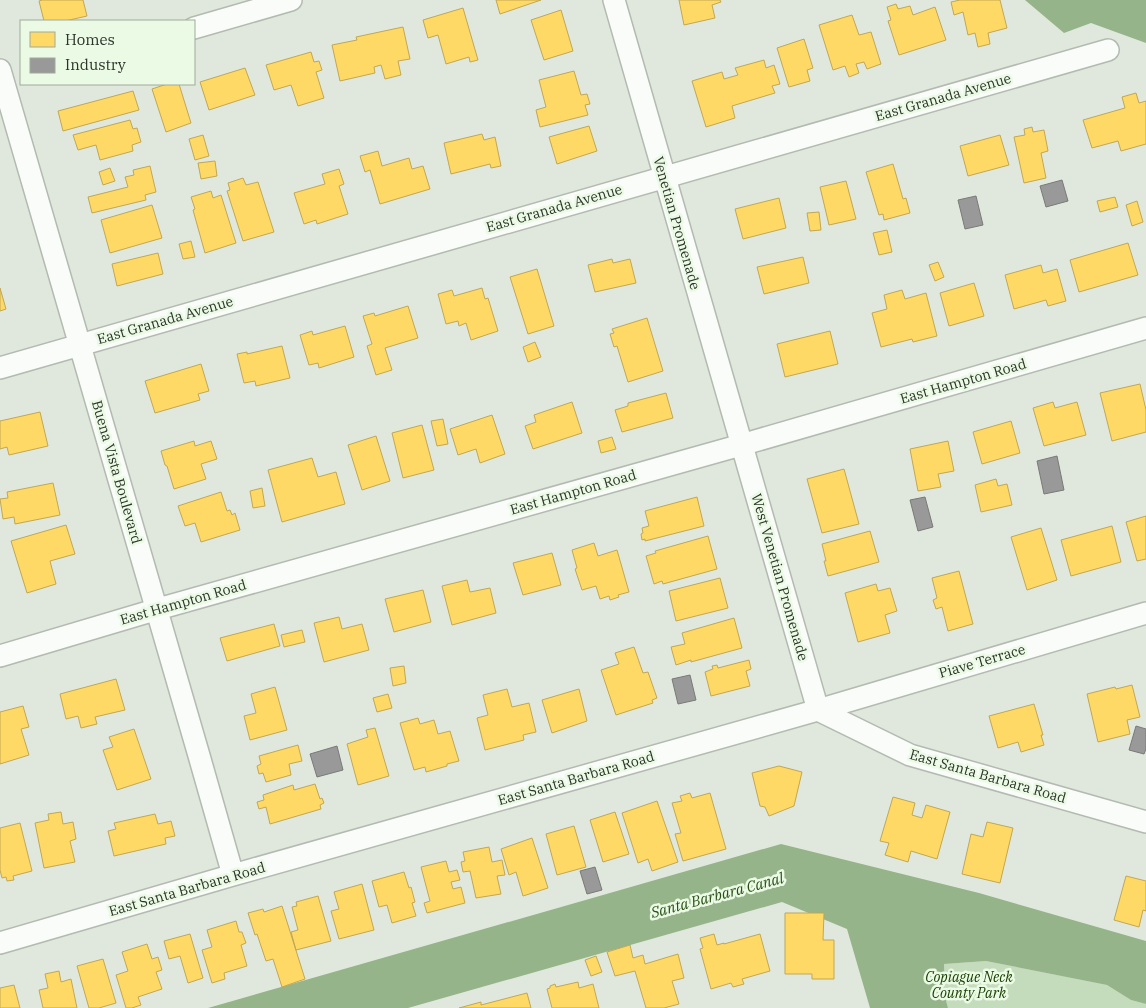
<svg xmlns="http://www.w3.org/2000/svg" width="1146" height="1008" font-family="'IBM Plex Serif',serif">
  <rect width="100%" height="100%" fill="#e0e8dd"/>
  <path fill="#c4dbbc" d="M986,961L1107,985L1131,1000L1146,1004V1008H948L945,997L944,964Z"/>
  <path fill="#95b489" d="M1025,0H1146V43L1091,23L1064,33Z
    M781,844L979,893L1146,941V1004L1131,1000L1107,985L986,961L944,964L945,997L948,1008H870L847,929L782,902L408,1008H208Z"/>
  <path fill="#ffd966" stroke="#c0a754" d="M42,0H83L87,16L65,21H44L39,1Z
    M496,0H541L500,14Z
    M679,0H720L721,2L712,5L715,18L684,25Z
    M960,0H1000L1007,28L988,33L990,44L978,47L975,33L968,35L963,12L954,15L951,2Z
    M896,4L898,9L910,6L913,15L935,7L946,40L899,55L888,21L891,20L887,7Z
    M463,8L478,60L470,62L469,57L446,64L438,35L428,38L423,20Z
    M561,10L573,51L544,60L531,20Z
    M852,15L859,35L871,32L881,64L867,69L864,62L856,64L859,73L849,77L845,66L833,70L819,25Z
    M403,27L410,59L398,61L401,75L385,79L381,65L374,67L375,73L340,81L332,45L357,40L356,37Z
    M804,39L813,68L807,70L810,81L789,87L777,48Z
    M311,52L314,62L319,61L322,70L316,72L324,98L298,106L291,85L274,90L266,65Z
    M764,60L766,68L774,65L780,84L772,86L775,93L732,106L735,118L706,127L692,81L722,72L724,79L738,75L735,68Z
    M245,68L255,95L209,110L200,82Z
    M574,71L581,95L587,94L590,104L585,105L588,115L540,127L536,110L546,107L539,80Z
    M167,84H179L191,123L166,132L152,89Z
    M133,91L139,110L63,131L58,111Z
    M1136,93L1139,103L1146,101V144L1121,151L1118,141L1092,148L1083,120L1125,108L1122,97Z
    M130,120L133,129L137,128L141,142L132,145L133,151L100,160L96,145L78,150L73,135Z
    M589,126L597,151L557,164L549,137Z
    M1032,127L1033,132L1044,130L1048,151L1041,153L1046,178L1024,183L1014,137L1025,135L1024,129Z
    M482,134L484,140L495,137L501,166L491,168L490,164L451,174L444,143Z
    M203,135L209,156L195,160L189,139Z
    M1000,135L1009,165L968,176L960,146Z
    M378,151L382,166L409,158L412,169L423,166L430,189L380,204L370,170L365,172L360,156Z
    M215,161L217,176L201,179L198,163Z
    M893,164L903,199L906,198L910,213L884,220L883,214L879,215L866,172Z
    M150,166L156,192L145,195L146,200L92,213L88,197L128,187L125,177L134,175L133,170Z
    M110,168L115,181L103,185L99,172Z
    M339,169L344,184L339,186L348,214L317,224L316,220L304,224L294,193L325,184L322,174Z
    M243,178L246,185L258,182L274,232L243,241L227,191L230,190L228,183Z
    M846,181L856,219L829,225L820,187Z
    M211,191L213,198L221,195L236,243L205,253L193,210L195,209L191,197Z
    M1115,197L1118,207L1100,212L1097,201Z
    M779,198L786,228L743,239L735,209Z
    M1137,201L1143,222L1132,226L1126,205Z
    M152,205L162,238L110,253L101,220Z
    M819,212L821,230L810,231L807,213Z
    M887,230L892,252L879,255L873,233Z
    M191,241L195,257L183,259L179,244Z
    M1128,243L1138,275L1079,292L1070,260Z
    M158,253L163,274L117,286L112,264Z
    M803,257L809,283L764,294L757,267Z
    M612,259L613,263L630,259L636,283L595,292L588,265Z
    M938,262L944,277L935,281L929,265Z
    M1041,265L1043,273L1057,269L1066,301L1048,306L1046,300L1014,309L1005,275Z
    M537,269L554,326L528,334L510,277Z
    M974,283L984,316L949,326L940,293Z
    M0,288L6,309L0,311Z
    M482,288L485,299L488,298L498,331L471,340L466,323L459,326L458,321L446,324L438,294L452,290L454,296Z
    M902,290L905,299L926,293L937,336L913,342L912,339L881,347L872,313L887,309L884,295Z
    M408,306L418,338L385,348L392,370L376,375L367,346L372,344L363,316L374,313L375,316Z
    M647,318L663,371L628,382L617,346L614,347L610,334L614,333L612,329Z
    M345,326L354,357L319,368L318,363L309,365L300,335L312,331L313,335Z
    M830,331L838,364L785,377L777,344Z
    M535,342L541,357L528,362L523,347Z
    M282,346L290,378L256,386L255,381L244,383L237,354L247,352V354Z
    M201,364L209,391L198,394L200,400L155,413L145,381Z
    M1140,384L1146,410V432L1112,441L1100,393Z
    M666,393L673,418L622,432L615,410L628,406V403Z
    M572,402L582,433L533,449L525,426L536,422L534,415Z
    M1053,402L1055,408L1077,402L1086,435L1044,446L1033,408Z
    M40,412L48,446L9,455L7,447L0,449V421Z
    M492,415L505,454L480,463L476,449L458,455L450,429Z
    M443,419L448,444L437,446L431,421Z
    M1011,421L1020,453L982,464L973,432Z
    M422,425L434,470L403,478L392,433Z
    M376,436L390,481L362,490L348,445Z
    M612,437L616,449L601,453L598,441Z
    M194,441L195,446L211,441L217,459L201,464L206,479L174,489L167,466L165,465L161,451Z
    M948,441L954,471L938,474L941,487L918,491L910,449Z
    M312,458L318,477L336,472L345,504L282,522L268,470Z
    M844,469L859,524L822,533L807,479Z
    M996,479L998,486L1007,484L1012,505L981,512L975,485Z
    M53,483L60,515L15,524L14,517L3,519L0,499L8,498L7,492Z
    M262,488L265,506L253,508L250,491Z
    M221,492L227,511L230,510L232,515L235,513L240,530L201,542L195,523L185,526L178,506Z
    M697,497L704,526L645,541V539L642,540L641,534L643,533L642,528L649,526L645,511Z
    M1146,516V559L1137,561L1126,522Z
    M66,525L75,554L50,561L56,584L27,593L11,541Z
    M1112,526L1121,562L1071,576L1061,540Z
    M1041,528L1057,580L1027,590L1011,537Z
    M870,531L879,562L828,576L824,561H826L822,544Z
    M708,536L717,569L663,584L662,581L654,584L646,556L656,553L655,551Z
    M594,543L598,556L617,550L629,592L618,595L619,597L610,600L609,596L600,599L596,586L582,590L575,569L577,568L572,550Z
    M552,553L561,585L523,595L513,563Z
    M959,571L973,624L948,631L942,607L936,609L933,600L937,598L932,578Z
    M720,578L728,608L676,621L669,591Z
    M467,580L470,592L490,588L496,613L452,625L442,586Z
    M876,584L878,591L890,588L897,611L885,615L890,633L858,642L845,593Z
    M423,590L431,622L394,632L385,599Z
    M339,617L342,629L362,624L369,650L324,662L314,623Z
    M734,618L742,648L691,662V660L676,665L671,647L685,644L682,633Z
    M274,624L280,646L227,661L220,638Z
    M302,630L305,642L284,647L281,635Z
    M634,647L643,673L648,672L657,698L652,700L653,703L616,715L601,670L619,664L615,653Z
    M749,660L751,669L746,671L750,686L711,696L705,672L713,669L712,666L717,665L718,668Z
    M404,666L406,683L393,686L390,668Z
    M116,679L125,710L95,717L97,724L81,728L78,716L66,719L60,694Z
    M1132,685L1140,717L1127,720L1130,734L1098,742L1087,694L1115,687L1116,689Z
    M275,687L287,730L250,740L244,716L256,713L251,694Z
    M507,689L512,707L529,703L536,732L523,735L524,740L485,750L477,718L488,715L483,695Z
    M579,689L587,721L552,733L542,700Z
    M388,694L392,708L377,712L373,698Z
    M1034,704L1043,735H1041L1044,745L1021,752L1018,742L998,748L989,716Z
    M23,706L29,727L21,729L29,755L0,764V712Z
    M418,718L420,724L434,720L438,734L450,731L459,761L447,764V766L426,772L425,767L414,770L400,723Z
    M375,728L389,776L358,785L347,744L368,737L366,730Z
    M134,729L151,779L117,790L103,750L113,747L109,737Z
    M298,745L302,761L289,764L291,775L266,782L263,773L259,774L257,766L261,764L259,756Z
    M779,766L802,772L794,806L769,816L765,807L760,806L752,773Z
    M315,784L320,799L322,798L324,803L320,805L321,809L270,824L266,807L259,809L257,802L264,800L263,795L293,785L294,790Z
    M690,793L692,798L710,793L726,849L683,861L675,834L681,833L672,803L682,801L680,796Z
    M893,797L915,803L912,815L922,818L926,805L950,812L937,859L911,851L908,862L885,855L889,843L880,841Z
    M657,801L678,862L652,871L648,859L638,863L622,813Z
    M61,812L63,824L73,822L76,839L70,841L75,862L44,868L35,823L49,820L48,814Z
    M615,812L629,854L603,862L590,820Z
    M155,814L158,824L171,821L175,836L165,838L166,844L114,856L108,831L116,829L114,823Z
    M987,822L1013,828L1000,883L962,874L971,834L983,837Z
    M20,823L32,871L13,876L14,880L7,881L6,877L2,878L0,870V828Z
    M574,826L586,867L557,875L546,834Z
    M532,838L548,888L523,896L516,872L509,875L501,849Z
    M489,847L492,862L502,860L505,875L497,876L501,894L476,898L470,871L463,872L461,862L465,861L463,852Z
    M446,861L449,872L457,870L460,880L451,882L453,889L461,887L465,903L427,913L424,903L430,901L421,867Z
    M404,872L409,888L411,887L415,902L412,903L416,916L392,923L387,905L379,907L372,881Z
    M1126,876L1146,881V911L1143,910L1139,927L1114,920Z
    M362,884L374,930L339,939L331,911L339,909L334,892Z
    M318,896L331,941L296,950L291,932L298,930L292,907L297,906L296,902Z
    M282,906L305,979L282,987L273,959L266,961L257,934L255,935L248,913L263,909L264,912Z
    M785,913H824L823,940H834V979H812V974H785Z
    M236,921L239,932H242L246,943L241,945L247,966L224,973L225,979L212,983L202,950L212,947L207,930Z
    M190,934L203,978L188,983L180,956L169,959L164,941Z
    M714,934L717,945L724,943V944L760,934L770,971L742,979L744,984L733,987L731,983L711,989L700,949L703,948L700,938Z
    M147,944L152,959L158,957L162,970L156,972L162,989L138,997L141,1005L132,1008H126L116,975L128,971L122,952Z
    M630,945L633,958L643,955L645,964L678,954L684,978L672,981L679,1004L664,1008H646L635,971L615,976L607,952Z
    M596,956L602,972L591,976L585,960Z
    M103,959L116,1003L99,1008H89L77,966Z
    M59,971L61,982L71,979L77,1008H43L39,990L48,988L45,974Z
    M578,982L579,988L593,984L599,1008H552L547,989L550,988V986L555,984L556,987Z
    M14,985L20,1008H0V988Z
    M527,993L531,1008H459L481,1002V1005Z"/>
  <path fill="#999" stroke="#797a78" d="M1062,180L1068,201L1046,207L1040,186Z
    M976,196L983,225L965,229L958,200Z
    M1057,456L1064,490L1044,494L1037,461Z
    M925,497L933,527L918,531L910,500Z
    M690,675L696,700L678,704L672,679Z
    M1136,726L1146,729V749L1144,754L1129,750Z
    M337,746L343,770L317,777L310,754Z
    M595,867L602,890L587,894L580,871Z"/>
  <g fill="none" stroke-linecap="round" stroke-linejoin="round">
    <g stroke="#b3bab0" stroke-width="24">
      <path id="street" d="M614,0L818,710L1146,613
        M194,28L291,0
        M0,70C77,338 157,606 233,875
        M0,368L1108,50
        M0,656L158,609L741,445L1146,328
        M0,943L233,875L818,710L910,755L1146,822"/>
    </g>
    <use href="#street" stroke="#fafcfa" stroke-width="21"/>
  </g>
  <g text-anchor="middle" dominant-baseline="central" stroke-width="5" stroke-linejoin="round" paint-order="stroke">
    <g font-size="14" fill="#2d332b" stroke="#ebfae5">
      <text transform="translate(943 97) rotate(-16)">East Granada Avenue</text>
      <text transform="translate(554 208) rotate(-16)">East Granada Avenue</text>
      <text transform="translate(677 223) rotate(74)">Venetian Promenade</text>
      <text transform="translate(165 320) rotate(-16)">East Granada Avenue</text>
      <text transform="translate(963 381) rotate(-16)">East Hampton Road</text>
      <text transform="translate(117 472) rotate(74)">Buena Vista Boulevard</text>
      <text transform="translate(573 492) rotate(-16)">East Hampton Road</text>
      <text transform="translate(780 577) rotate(74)">West Venetian Promenade</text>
      <text transform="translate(183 602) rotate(-16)">East Hampton Road</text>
      <text transform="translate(982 661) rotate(-16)">Piave Terrace</text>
      <text transform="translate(988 776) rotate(16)">East Santa Barbara Road</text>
      <text transform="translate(576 778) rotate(-16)">East Santa Barbara Road</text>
      <text transform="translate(187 889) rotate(-16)">East Santa Barbara Road</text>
    </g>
    <g font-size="14" font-style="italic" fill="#1a4003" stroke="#ebfae5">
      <text x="969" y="977">Copiague Neck<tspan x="969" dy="16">County Park</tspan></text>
    </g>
    <g font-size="15" font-style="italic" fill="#284e15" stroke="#ebfae5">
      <text transform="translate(717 895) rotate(-15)">Santa Barbara Canal</text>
    </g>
  </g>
  <rect x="20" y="20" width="175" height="65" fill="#ebfae5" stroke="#9faa9b"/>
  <rect x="30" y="32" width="25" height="15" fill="#ffd966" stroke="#9faa9b"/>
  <text x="65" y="45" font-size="15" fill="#2d332b">Homes</text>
  <rect x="30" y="58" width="25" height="15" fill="#999999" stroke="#9faa9b"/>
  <text x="65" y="70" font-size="15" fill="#2d332b">Industry</text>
</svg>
